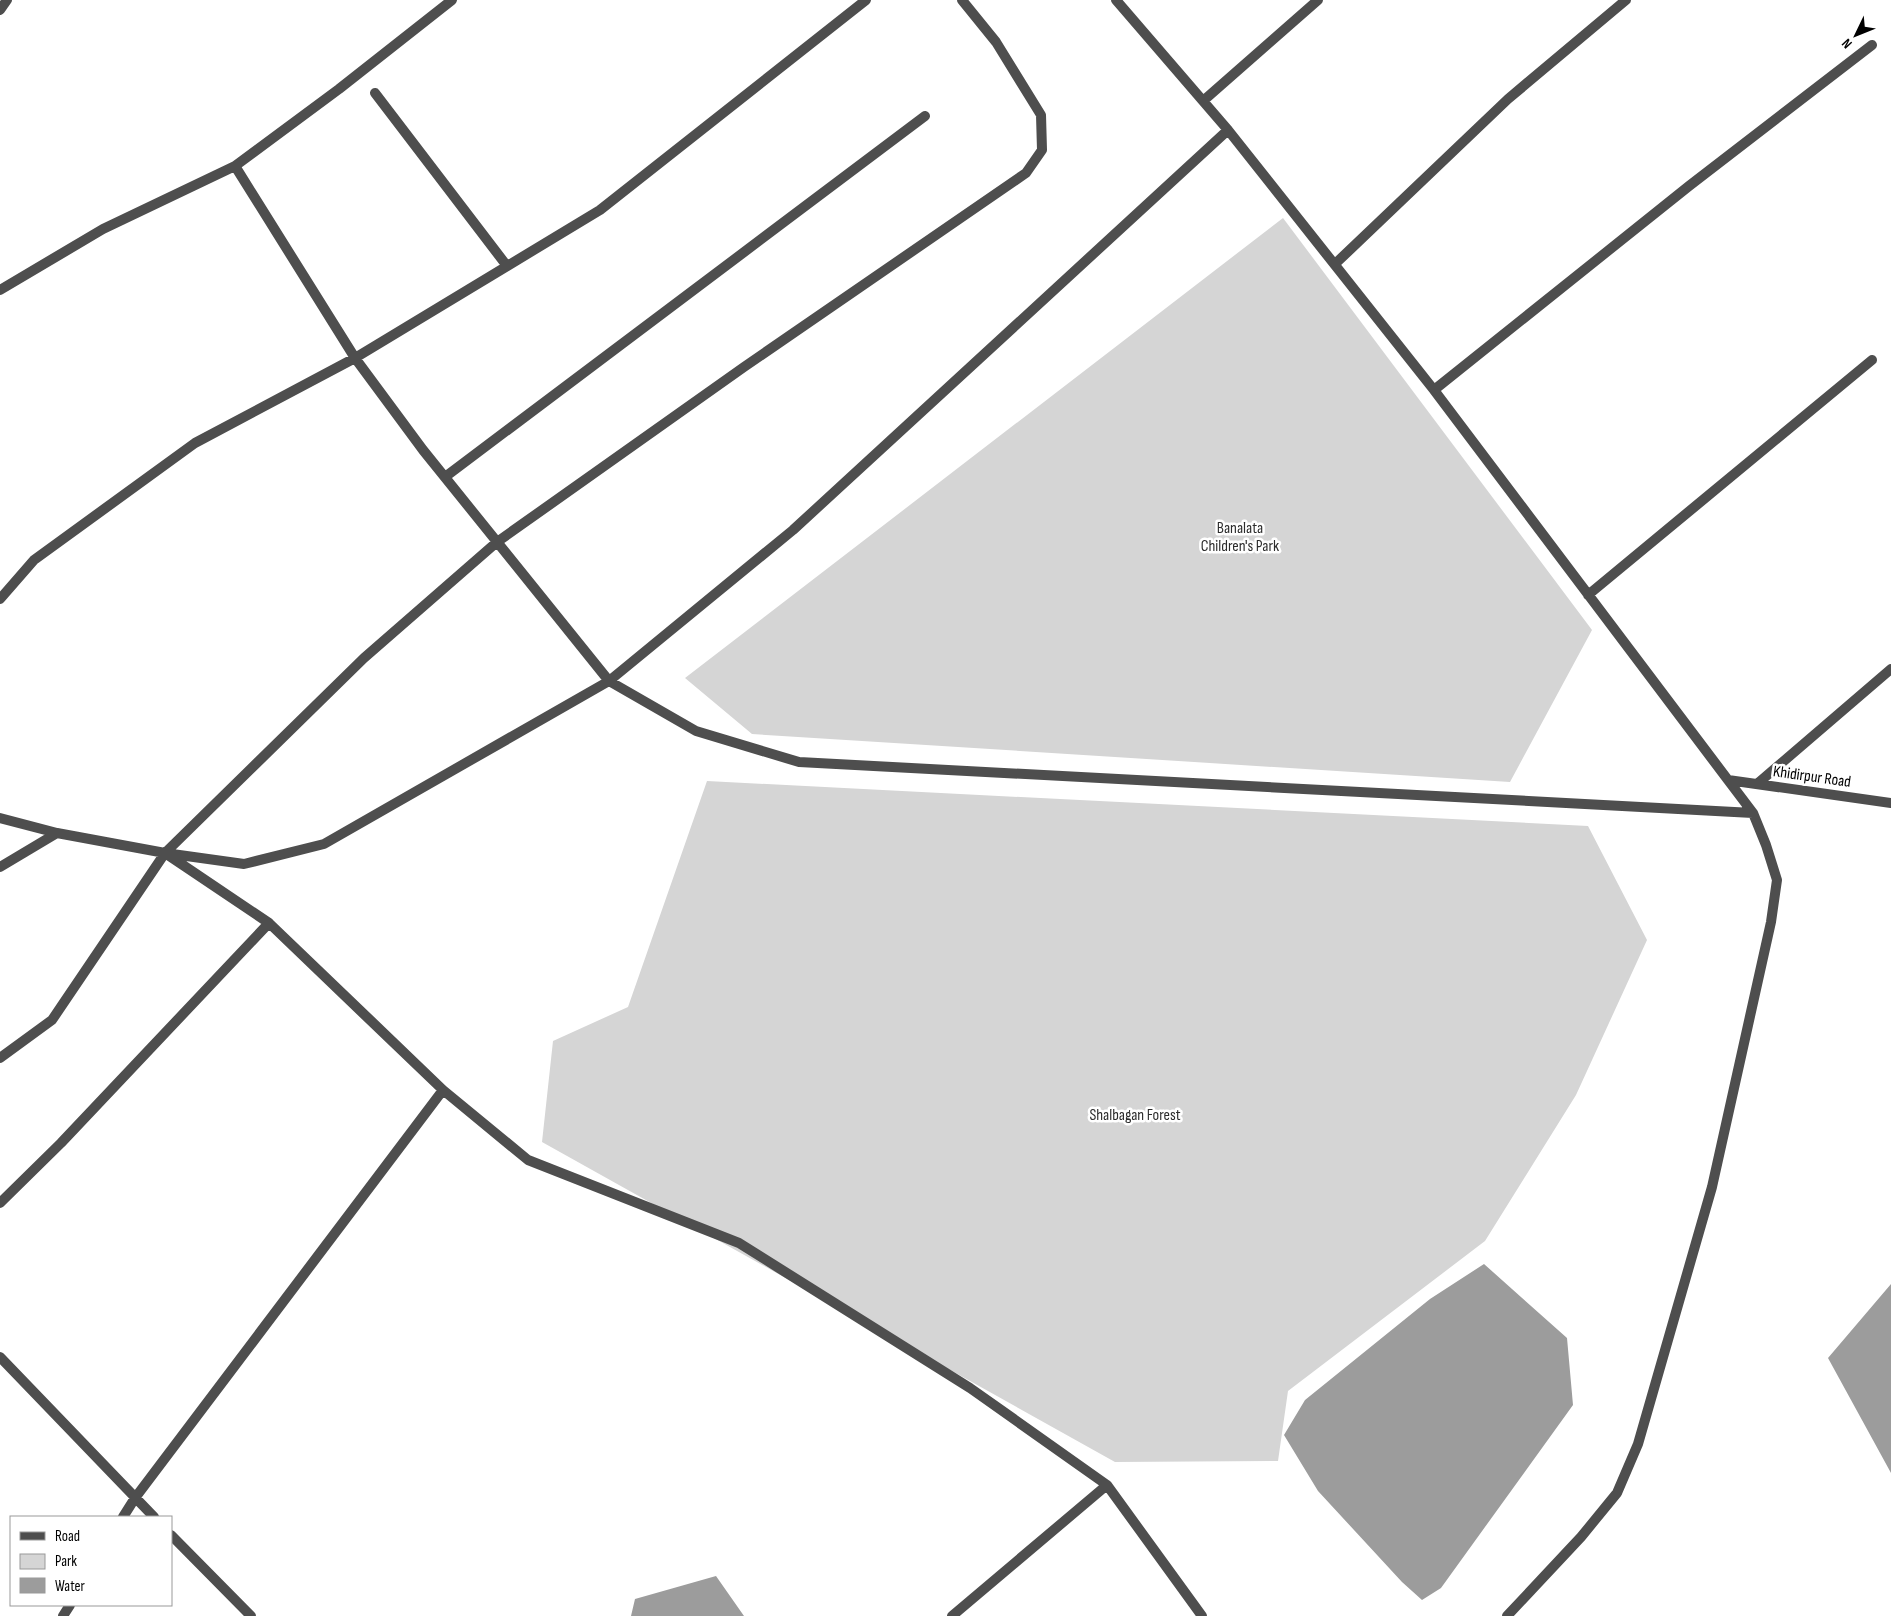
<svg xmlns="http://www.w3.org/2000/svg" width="1891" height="1616" font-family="'Sofia Sans Condensed',sans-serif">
  <rect width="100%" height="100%" fill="#fff"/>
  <path fill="#d5d5d5" d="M1283,218L1592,630L1510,782L752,734L685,678Z
    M707,781L1588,826L1647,940L1576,1095L1485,1241L1288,1391L1278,1461L1115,1462L542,1142L553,1041L628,1007Z"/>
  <path fill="#9c9c9c" d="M1484,1264L1567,1338L1573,1405L1441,1588L1422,1600L1402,1582L1318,1491L1284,1435L1305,1400L1430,1299Z
    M1891,1284V1473L1828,1358Z
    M716,1576L744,1616H631L635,1599Z"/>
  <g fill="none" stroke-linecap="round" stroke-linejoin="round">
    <path stroke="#4e4e4e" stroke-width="10" d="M1116,0L1228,130L1434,390L1728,780L1753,813L1766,845L1777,880L1771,922L1712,1187L1638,1444L1617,1493L1581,1537L1507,1616
      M0,10L7,0
      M375,93L507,266
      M1203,101L1318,0
      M235,166L355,358L423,450L609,681L696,731L799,762L1753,813
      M1335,264L1508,99L1626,0
      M0,290L103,229L235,166L339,89L452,0
      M1434,390L1689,186L1872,45
      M445,477L925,116
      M1588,595L1872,360
      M0,599L34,560L195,443L355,358L600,210L866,0
      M1728,780L1891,803
      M1757,784L1891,669
      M0,818L57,833L165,853L244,864L324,844L609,681L793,530L1228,130
      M168,855L269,923L443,1090L528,1160L739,1243L970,1388L1107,1485L1202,1616
      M0,867L57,833
      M0,1058L52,1020L165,853L364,658L497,542L744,367L1026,173L1042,150L1041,115L996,42L962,0
      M0,1203L61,1143L269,923
      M0,1357L154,1517
      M123,1517L135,1498L443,1090
      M171,1535L251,1616
      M63,1616L70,1605
      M952,1616L1107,1485"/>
  </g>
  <g text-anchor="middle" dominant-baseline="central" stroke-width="5" stroke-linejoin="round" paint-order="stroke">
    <g font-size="16" fill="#2c2c2c" stroke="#fff">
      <text x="1240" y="528">Banalata<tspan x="1240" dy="18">Children's Park</tspan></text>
      <text x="1135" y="1115">Shalbagan Forest</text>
    </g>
    <g font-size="16" fill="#000" stroke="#fff">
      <text transform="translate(1812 777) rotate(8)">Khidirpur Road</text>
    </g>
  </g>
  <rect x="10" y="1516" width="162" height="90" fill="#ffffff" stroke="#999999"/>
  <rect x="20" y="1532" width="25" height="8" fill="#4e4e4e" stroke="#999999"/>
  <text x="55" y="1541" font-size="15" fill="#000000">Road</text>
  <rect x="20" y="1554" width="25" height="15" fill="#d5d5d5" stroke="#999999"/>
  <text x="55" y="1566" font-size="15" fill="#000000">Park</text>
  <rect x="20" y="1578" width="25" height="15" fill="#9c9c9c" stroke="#999999"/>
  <text x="55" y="1591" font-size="15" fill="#000000">Water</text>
  <g transform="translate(1856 35) rotate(227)" stroke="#ffffff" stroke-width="4" paint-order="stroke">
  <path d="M0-4L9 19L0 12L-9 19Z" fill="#000000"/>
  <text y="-8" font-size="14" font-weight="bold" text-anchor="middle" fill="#000000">N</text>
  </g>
</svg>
